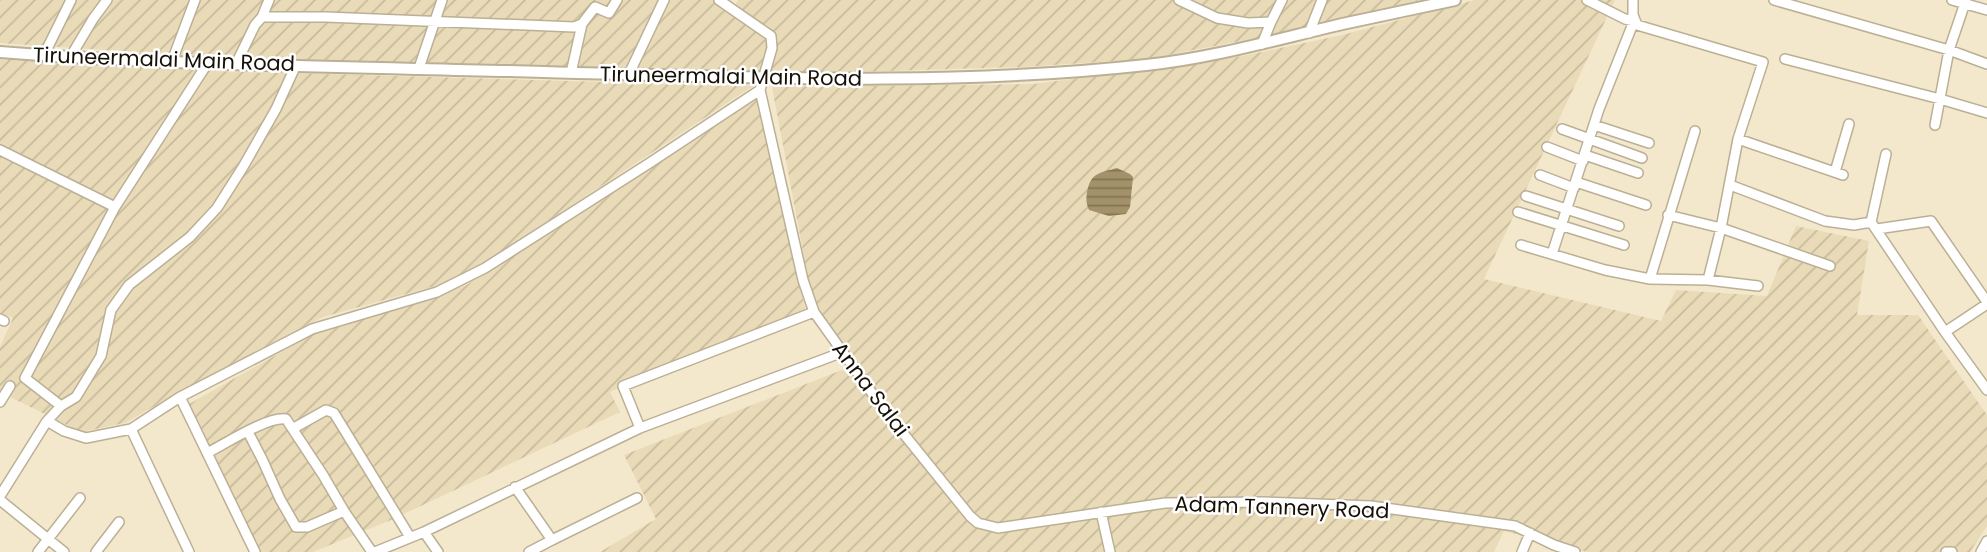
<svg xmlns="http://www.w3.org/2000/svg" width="1987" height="552" font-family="Poppins,sans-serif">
  <defs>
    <pattern id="industrial-furrows" width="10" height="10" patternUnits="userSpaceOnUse" patternTransform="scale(1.75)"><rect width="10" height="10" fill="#eadbb8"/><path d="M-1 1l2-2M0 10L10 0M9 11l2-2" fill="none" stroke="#c8bb9d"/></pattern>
    <pattern id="water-rules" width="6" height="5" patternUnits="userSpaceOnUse" patternTransform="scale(1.75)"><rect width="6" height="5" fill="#a29169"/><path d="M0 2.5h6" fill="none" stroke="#837554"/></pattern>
  </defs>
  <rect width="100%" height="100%" fill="#f4e8cc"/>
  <path fill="url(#industrial-furrows)" d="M0,0H715L732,11L738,0H1420L1287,32L1147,59L1022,67L753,75L209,57L0,43Z
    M1475,0H1615L1484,279L1661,321L1676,290L1767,296L1796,226L1869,241L1857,315H1918L1987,415V526L1970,552H1587L1504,531L1494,552H600L656,519L624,455L852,366L818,306L809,283L772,87L1034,84L1243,56L1342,35Z
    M0,54L215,71L753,86L495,256L446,283L323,317L183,390L125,423L81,432L0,392V347L13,318L0,313Z
    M758,98L797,276L806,311L610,392L620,412L391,520L313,552H256L189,404L317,332L465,286Z"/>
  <path fill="url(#water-rules)" d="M1117,168L1130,174L1133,177L1130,207L1126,214L1109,216L1089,210C1086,203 1086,199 1087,192C1091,172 1100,173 1117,168Z"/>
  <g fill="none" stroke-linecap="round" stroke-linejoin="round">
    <g stroke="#bbb095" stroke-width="12">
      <path id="minor" d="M719,0L771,36L772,48L760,90L803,280L814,312L882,407L970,516L978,523L998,528L1165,503L1264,502L1371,506L1515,526L1554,545L1575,552
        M1179,0L1217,18L1248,23L1271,22
        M1633,0V15L1637,25L1763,62L1738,139L1721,228L1708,280
        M1774,0L1949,50L1987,64
        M1952,0L1987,10
        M262,17L269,0
        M1309,33L1322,0
        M1262,44L1271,22L1282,0
        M44,55L71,0
        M71,56L93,19L107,0
        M1785,59L1940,99L1987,113
        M172,61L195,0
        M236,64L255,25L262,17H326L574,27L582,24L595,7L609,13L617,0
        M419,68L442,0
        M571,73L582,24
        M629,74L664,0
        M1594,125L1649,143
        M1935,125L1949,50L1966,0
        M1562,129L1642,158
        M1738,139L1843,175
        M1547,147L1583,161
        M0,150L115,207
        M1585,155L1638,173
        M1835,172L1849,124
        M1540,175L1574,188
        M1576,182L1646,205
        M1730,185L1825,221L1854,225L1871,222L1945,332L1987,390
        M1526,196L1619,226
        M1518,212L1624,245
        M1668,215L1721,228L1830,266
        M1871,222L1886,154
        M1877,229L1931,221L1987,302
        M1521,245L1605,270L1650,279L1708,280L1758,286
        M1552,254L1599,109L1634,21L1625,19L1587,0
        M1650,279L1695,131
        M0,319L4,321
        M1945,332L1987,304
        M180,397L255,552
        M0,402L10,386
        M61,406L76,397L101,356L111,310L129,285L190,237L217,208L243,167L276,109L296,65
        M47,421L61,406L25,378L115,207L207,64
        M294,428L326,410L334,413L410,537
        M640,428L623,386L814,312
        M131,429L189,552
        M248,432L262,459L280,499L296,527H307L344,511
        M207,453C225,444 268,416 286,419L323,475L344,511L372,552
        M515,487L552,540L529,552
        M0,496L47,421L64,431L86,438L131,429L180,397L312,329L437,292L485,268L648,164L760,90
        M0,500L64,552
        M1101,512L1110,552
        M424,532L438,552
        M552,540L637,498
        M38,552L80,498
        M96,552L119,522
        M375,552L424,532L640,428L843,352
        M1522,552L1530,533
        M1946,552H1952
        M1981,552L1987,541"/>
    </g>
    <g stroke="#bbb095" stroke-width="14">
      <path id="major" d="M0,52C181,66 362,67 544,72C744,77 946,87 1146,65C1214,58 1281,38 1347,23C1383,15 1419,8 1455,0"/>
    </g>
    <use href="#minor" stroke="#fff" stroke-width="9"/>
    <use href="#major" stroke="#fff" stroke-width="10"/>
  </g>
  <g text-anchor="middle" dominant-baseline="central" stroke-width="5" stroke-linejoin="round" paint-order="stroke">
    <g font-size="21" fill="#151107" stroke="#fff">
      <text transform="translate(164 59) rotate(2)">Tiruneermalai Main Road</text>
      <text transform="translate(731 76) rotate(1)">Tiruneermalai Main Road</text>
      <text transform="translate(871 389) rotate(53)">Anna Salai</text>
      <text transform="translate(1282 507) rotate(2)">Adam Tannery Road</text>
    </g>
  </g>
</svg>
